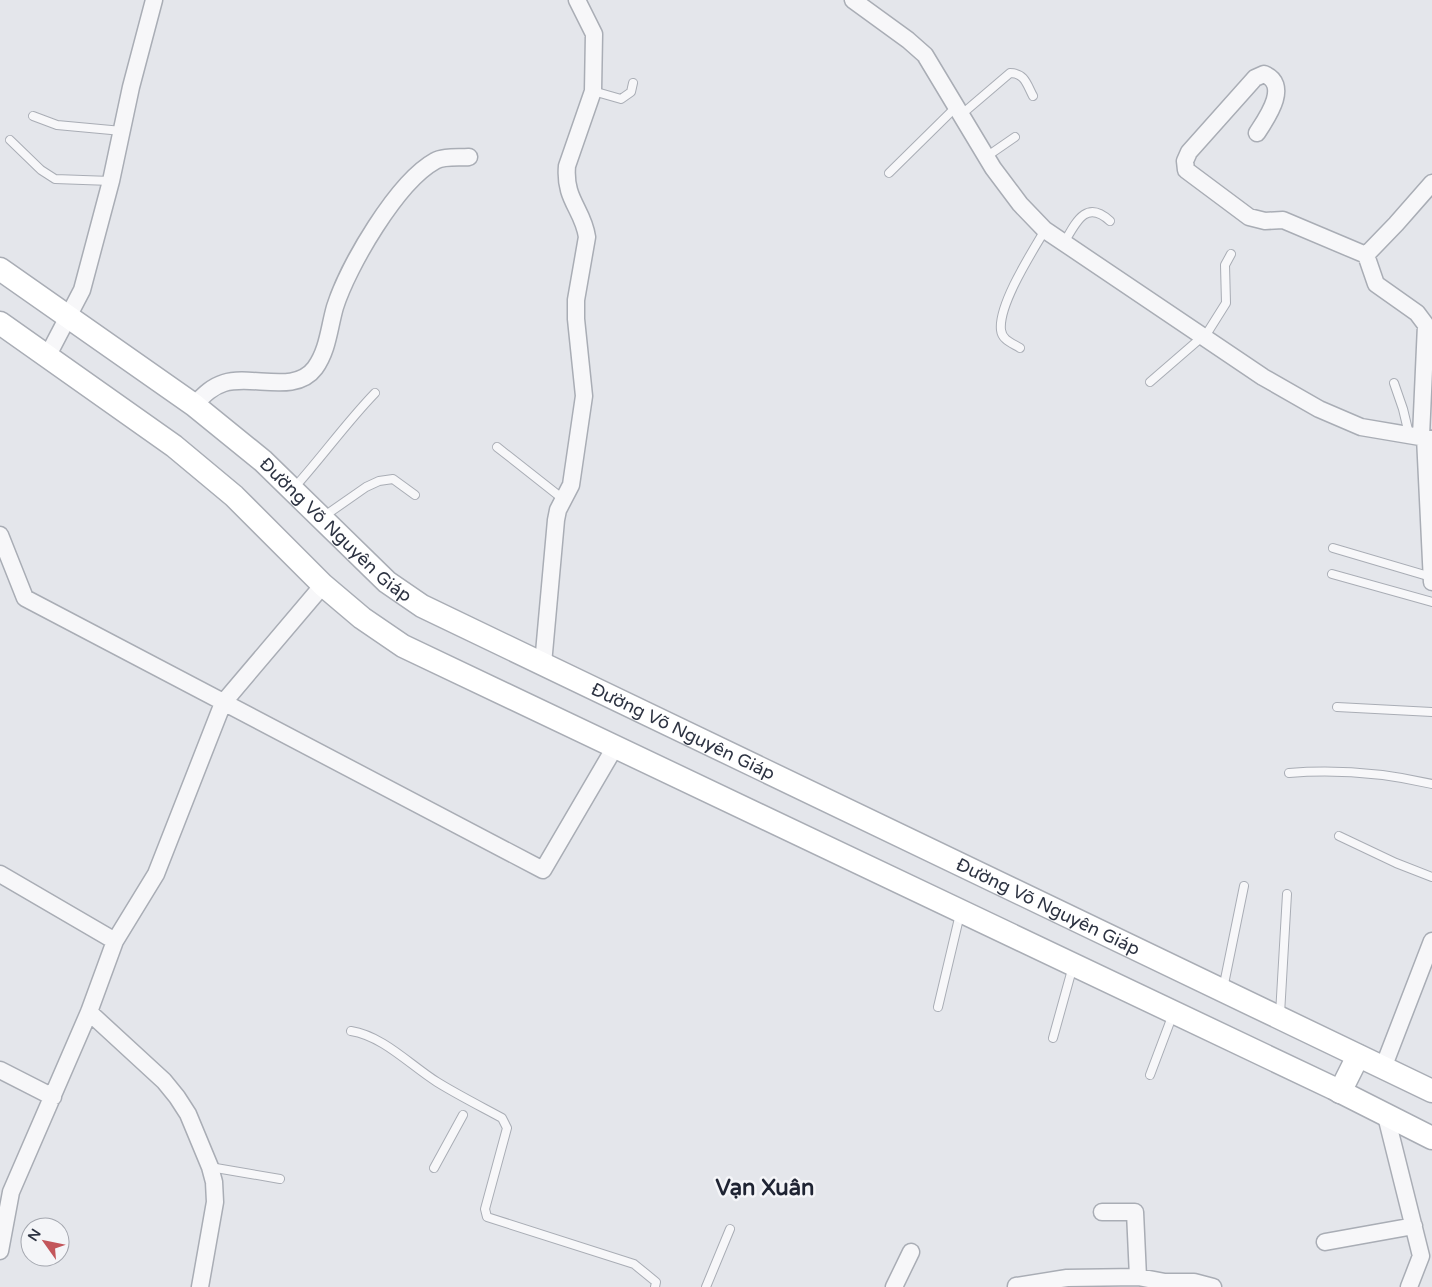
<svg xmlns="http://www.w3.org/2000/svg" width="1432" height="1287" font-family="'Varela Round',sans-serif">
  <rect width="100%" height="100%" fill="#e4e6eb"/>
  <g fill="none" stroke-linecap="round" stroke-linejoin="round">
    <g stroke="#a9adb5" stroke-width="10">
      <path id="service" d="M593,91L621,99L631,92L633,83
        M962,114L1010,73C1025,73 1027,85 1033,96
        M33,116L57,125L122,131
        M10,140L41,170L55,179L111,181
        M986,157L1015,137
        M889,173L957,106
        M1064,243C1076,222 1086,199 1110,221
        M1204,338L1226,303L1225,265L1231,254
        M1020,348C1012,343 1002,340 1001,330C998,305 1032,252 1045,230
        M1150,382L1202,337
        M1394,383L1403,409L1409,434
        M497,447L563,499
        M294,488C322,457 346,423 375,393
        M323,517L366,487L379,481L393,479L415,495
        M1333,548L1431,577
        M1332,574L1432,602
        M1337,707L1432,712
        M1289,773C1338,769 1384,773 1432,784
        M1339,836L1396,863L1432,877
        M1223,989L1244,886
        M938,1007L960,914
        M1280,1014L1287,894
        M351,1031C383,1036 410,1065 437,1082C458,1095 480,1106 502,1118L507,1128L485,1209L487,1217L634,1264L656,1282L655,1287
        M1053,1038L1073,966
        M1150,1075L1173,1014
        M210,1167L280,1179
        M434,1168L463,1115
        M706,1287L730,1229"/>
    </g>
    <g stroke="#a9adb5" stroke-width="19">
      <path id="minor" d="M853,0L908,40L925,55L993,168L1020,204L1045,230L1263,377L1319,409L1361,427L1432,439
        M1257,133C1266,119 1291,85 1264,74L1255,78L1189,152L1185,161L1186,170L1249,217L1265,221L1283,220L1366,255
        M47,357L82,290L111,181L131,87L154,0
        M194,405C203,396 211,387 224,383C252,374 295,395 315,368C328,350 329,328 335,307C348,266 397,182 435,161C443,156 459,158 469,157
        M1421,436L1426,325L1417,313L1376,284L1366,255L1396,224L1432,183
        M1425,437L1432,582
        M0,535L25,598L543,870L615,747
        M543,664L556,520L558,510L571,485L584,396L576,319V300L587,237C583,209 564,200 567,166L593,91L594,34L577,0
        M0,874L115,941
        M89,1012L164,1081L177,1097L188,1114L210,1167L214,1182L215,1202L200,1287
        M1383,1068L1432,941
        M0,1070L53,1097
        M1386,1116L1421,1256L1409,1287
        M1102,1212H1135L1138,1277
        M1325,1242L1414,1226
        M0,1251L11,1192L89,1012L115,941L156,874L223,703L323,585
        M1016,1286L1067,1278L1138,1277L1165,1282H1194L1213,1287
        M894,1287L911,1252"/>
    </g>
    <g stroke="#a9adb5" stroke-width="25">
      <g id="secondary">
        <path id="s1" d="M0,269L194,405L263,461L387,582L422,606L1432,1091"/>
        <path d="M0,323L174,446L234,496L323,585L362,618L403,646L1333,1088L1432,1138"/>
        <path d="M1340,1092L1358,1056"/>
      </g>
    </g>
    <use href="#service" stroke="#f7f7f9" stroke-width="8"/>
    <use href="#minor" stroke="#f7f7f9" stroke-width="16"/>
    <use href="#secondary" stroke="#fff" stroke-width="22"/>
  </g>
  <g text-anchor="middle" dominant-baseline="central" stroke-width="5" stroke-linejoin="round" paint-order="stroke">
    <g font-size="18" fill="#2d3342" stroke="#f4f5f8">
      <text stroke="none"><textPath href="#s1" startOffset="426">Đường Võ Nguyên Giáp</textPath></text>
      <text stroke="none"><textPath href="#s1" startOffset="831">Đường Võ Nguyên Giáp</textPath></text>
      <text stroke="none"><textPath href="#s1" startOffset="1236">Đường Võ Nguyên Giáp</textPath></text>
    </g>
    <g font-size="22" font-weight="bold" fill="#1f2433" stroke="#f4f5f8">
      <text x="765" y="1188">Vạn Xuân</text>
    </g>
  </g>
  <g transform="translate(45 1242) rotate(303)"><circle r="24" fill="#f4f5f8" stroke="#a4a7af"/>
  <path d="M0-4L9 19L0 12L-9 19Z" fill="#c3565b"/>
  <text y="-8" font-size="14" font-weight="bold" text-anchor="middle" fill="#2d3342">N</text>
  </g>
</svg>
